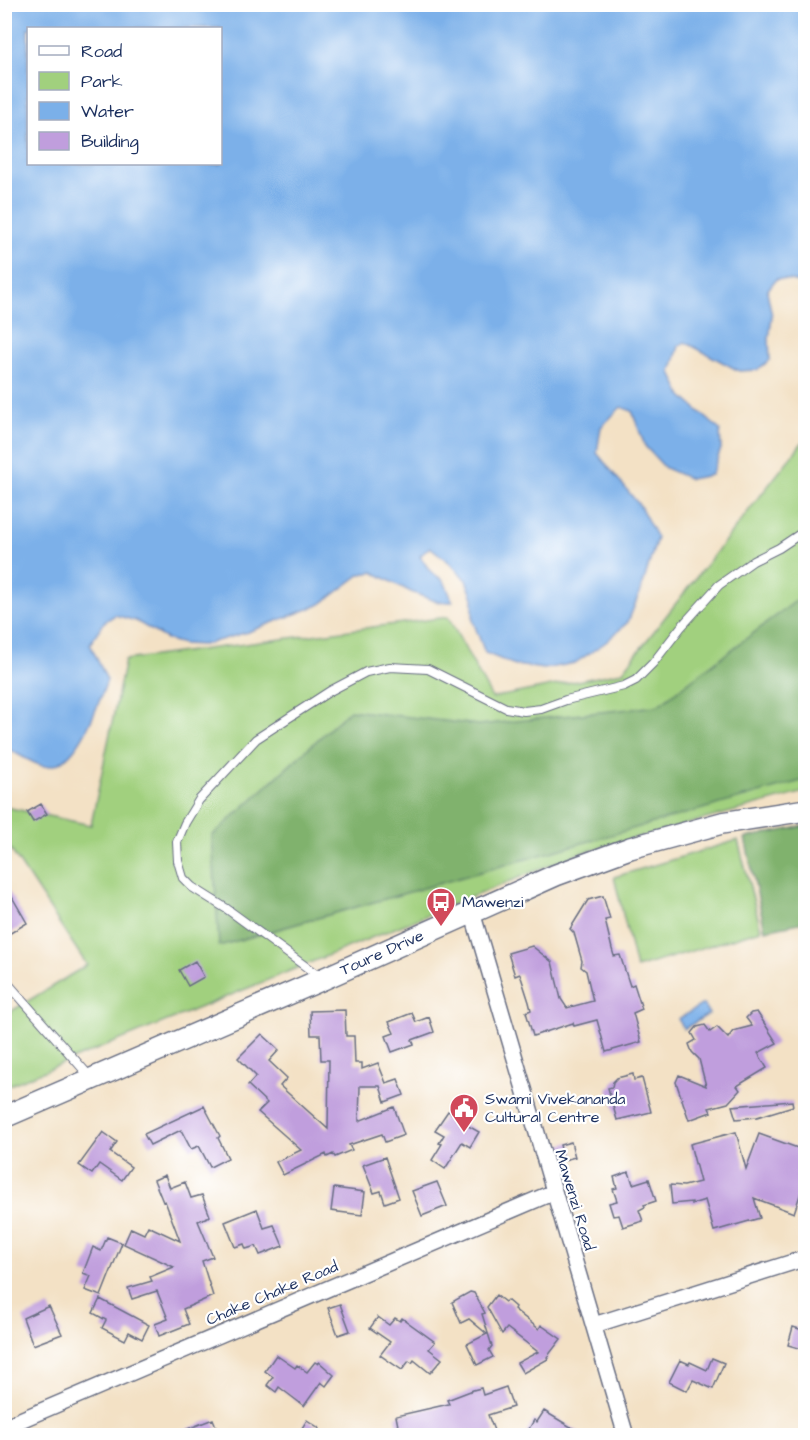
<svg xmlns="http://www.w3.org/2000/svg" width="810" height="1440" font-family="'Architects Daughter',sans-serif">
  <rect width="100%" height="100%" fill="#fff"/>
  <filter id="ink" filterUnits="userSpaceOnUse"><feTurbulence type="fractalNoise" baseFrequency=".0167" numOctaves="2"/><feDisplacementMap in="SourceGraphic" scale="12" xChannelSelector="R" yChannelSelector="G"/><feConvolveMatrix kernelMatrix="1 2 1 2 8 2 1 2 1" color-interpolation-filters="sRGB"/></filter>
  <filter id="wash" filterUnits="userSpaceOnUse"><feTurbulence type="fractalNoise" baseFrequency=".008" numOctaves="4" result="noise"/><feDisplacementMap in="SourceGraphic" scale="24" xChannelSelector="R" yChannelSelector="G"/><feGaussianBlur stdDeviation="1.35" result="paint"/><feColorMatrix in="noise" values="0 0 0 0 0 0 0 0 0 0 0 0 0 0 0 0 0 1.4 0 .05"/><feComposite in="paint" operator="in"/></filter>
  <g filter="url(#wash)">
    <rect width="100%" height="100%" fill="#f3e1c5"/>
    <path fill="#a1d07e" stroke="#5e806e" stroke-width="1.5" d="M805,439V792L577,854L5,1087V1015L87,965L5,841V807L91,825L125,660L448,617L492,698L622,672Z
      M738,840L761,930L636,968L614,877Z"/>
    <path fill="#80b26d" stroke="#4e7066" stroke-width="1.5" d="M805,594V780L219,946L212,836L350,710L479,725L657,706Z
      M805,826V922L765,930L745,838Z"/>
    <path fill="#7bb0e9" stroke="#4b70a4" stroke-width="1.5" fill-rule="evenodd" d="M5,4L805,5V286L791,280L776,279L767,291L772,316L769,339L770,360L757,370L739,371L685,342L679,346L671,372L682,396L720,430L721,449L711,475L690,479L665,468L645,446L632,411L621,407L601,427L597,453L640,506L657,538L643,584L628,622L606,642L575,663L544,669L515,665L485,653L473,621V598L466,580L450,563L430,547L420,556L430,571L444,581L453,602H438L411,592L373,572L361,574L321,604L248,632L203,645L183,644L168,640L136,621L115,615L104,622L90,644L107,680C98,705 77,770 44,766C35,765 18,754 10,750H5ZM28,28H220V164H28Z
      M703,1004L709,1014L684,1029L678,1019Z"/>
    <g id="blocks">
      <path fill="#c09edd" d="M41,804L47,814L33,822L27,812Z
        M4,883L27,923L9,934L4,927Z
        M603,896L610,919L605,920L612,949L614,956L620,955L630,986L634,984L642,1009L633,1013L641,1042L606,1052L597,1020L574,1026L573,1023L533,1036L526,1012L531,1010L529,1002L520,974L515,976L508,953L532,946L552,962L561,999L567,1008L593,1001L586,971L581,967L582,961L574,933L570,929L588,900Z
        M195,961L204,977L188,986L179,970Z
        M345,1010L346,1036H354L355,1063H362V1069L378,1063L386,1083L398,1079L404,1095L385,1102L380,1086H360L359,1121L394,1107L404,1135L385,1142L382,1134L349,1145L352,1150L335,1157L333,1154L327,1157L326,1154L283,1175L276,1162L301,1150L258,1112L267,1103L248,1085L256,1076L238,1058L262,1034L279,1050L269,1061L287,1078L280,1086L328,1129L329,1060H321L320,1035H311L310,1011Z
        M757,1012L777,1043L758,1053L767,1068L737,1086L740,1090L728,1103L709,1108L711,1112L689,1120L676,1082L679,1075L706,1086L699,1059L692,1052L689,1044L696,1040L692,1033L697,1027L705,1025L710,1032L717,1027L728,1038L733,1031L752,1026L746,1018L751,1013Z
        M412,1013L416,1022L429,1017L434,1032L412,1040L414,1044L392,1052L386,1036L394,1033L389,1022Z
        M633,1074L634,1080L642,1078L651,1112L617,1120L608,1088L612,1087L613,1082L617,1078Z
        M792,1101L793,1106L757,1117L736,1119L732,1106Z
        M204,1106L220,1136L218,1138L228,1158L210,1167L199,1146L191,1149L181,1130L150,1145L144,1134Z
        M448,1111L457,1116L456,1119L479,1132L470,1147L462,1142L445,1169L432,1160L442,1144L439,1143L444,1135L435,1130Z
        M103,1132L117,1142L110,1152L131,1167L122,1180L99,1164L92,1174L79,1165Z
        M736,1132L746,1169L759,1134L806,1151V1159L800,1174L806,1177L794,1213L754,1198L760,1218L714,1231L705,1200L692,1204V1202L672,1204L670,1185L684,1186L700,1182L690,1144Z
        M571,1142L575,1157L564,1160L560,1145Z
        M385,1157L399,1198L385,1203L381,1191L374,1193L363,1165Z
        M629,1172L633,1184L649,1179L656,1201L644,1205L645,1207L639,1210L643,1221L623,1227L619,1215L613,1216L609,1203L617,1201L613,1189L617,1188L614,1177Z
        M165,1175L170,1188L185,1182L191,1198L202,1195L210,1216L198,1221L213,1257L202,1261L213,1296L183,1309L189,1324L159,1336L155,1324L168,1319L157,1291L132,1299L128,1288L152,1281L150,1277L174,1267L124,1244L131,1228L144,1234L148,1226L180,1241L165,1201L163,1202L154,1180Z
        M437,1182L447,1206L422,1216L412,1191Z
        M334,1188L365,1192L362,1215L331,1211Z
        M257,1209L264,1228L274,1225L283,1246L260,1255L256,1246L246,1249L244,1244L235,1247L225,1222Z
        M107,1237L122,1243L101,1296L85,1290L91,1276L83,1273L93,1247L101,1251Z
        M470,1292L474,1293L485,1313L482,1314L492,1346L489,1350L493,1357L477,1365L467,1344L487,1334L469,1319L461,1323L452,1302Z
        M496,1295L505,1302L507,1300L515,1307L514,1309L539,1329L541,1325L561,1339L547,1357L548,1359L523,1373L517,1363L538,1352L507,1328L502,1334L487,1307Z
        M100,1299L149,1325L142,1339L129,1332L125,1340L102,1328L106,1320L93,1313Z
        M340,1304L350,1331L338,1335L328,1308Z
        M49,1306L62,1334L33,1345L23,1318Z
        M378,1317L389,1325L395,1318L400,1321L402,1318L435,1342L429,1349L442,1359L430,1373L414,1360L412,1363L409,1361L402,1370L380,1355L390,1342L370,1328Z
        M793,1327L806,1331V1350L788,1345Z
        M276,1355L295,1368L297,1365L307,1372L315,1362L318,1364L319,1362L334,1375L326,1386L321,1382L304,1406L279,1387L276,1392L267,1385L273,1377L265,1371Z
        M712,1358L724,1363L713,1389L693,1380L687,1391L669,1382L680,1360L689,1364L690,1362L707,1370Z
        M506,1387L513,1407L488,1415L495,1433L487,1436H400L396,1416L449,1404L447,1400L473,1390L481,1388L483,1395Z
        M544,1411L586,1436H525L534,1420L537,1422Z
        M213,1419L220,1436H172V1435Z
        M307,1420L319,1428L315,1436H297Z"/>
    </g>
  </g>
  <g filter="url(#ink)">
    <use href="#blocks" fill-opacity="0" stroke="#676d82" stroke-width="1.5"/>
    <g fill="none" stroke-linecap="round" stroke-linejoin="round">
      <g stroke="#676d82" stroke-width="10">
        <path id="lane" d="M320,977L227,909L192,887L183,878L178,861L177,842L185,823L199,800L256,739L330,691L366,672L390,667L428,669L506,708L524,711L541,709L566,700L624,686L636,680L653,663L681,627L719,585L753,561L779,548L806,530
          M4,979L91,1078"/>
      </g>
      <g stroke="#676d82" stroke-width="18">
        <path id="street" d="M472,912L626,1436
          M594,1325L806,1258
          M4,1427L554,1192"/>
      </g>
      <g stroke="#676d82" stroke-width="24">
        <g id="secondary">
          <path id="s1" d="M4,1117L323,979L556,875L630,848L722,823L806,810"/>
        </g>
      </g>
      <use href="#lane" stroke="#fff" stroke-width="8"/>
      <use href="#street" stroke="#fff" stroke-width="15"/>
      <use href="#secondary" stroke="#fff" stroke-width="21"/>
    </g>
  </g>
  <defs>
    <g id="bus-pin" transform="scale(1.5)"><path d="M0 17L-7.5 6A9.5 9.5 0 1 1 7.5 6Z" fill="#d1495b" stroke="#fff"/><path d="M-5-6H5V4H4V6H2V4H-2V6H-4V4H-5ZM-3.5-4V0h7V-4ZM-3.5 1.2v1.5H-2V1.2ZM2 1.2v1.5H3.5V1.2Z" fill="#fff"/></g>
    <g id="civic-pin" transform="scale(1.5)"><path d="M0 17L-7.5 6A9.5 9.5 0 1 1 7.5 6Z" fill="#d1495b" stroke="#fff"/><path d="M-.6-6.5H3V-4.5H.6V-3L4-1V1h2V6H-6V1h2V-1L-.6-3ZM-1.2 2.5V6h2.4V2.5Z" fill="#fff"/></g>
  </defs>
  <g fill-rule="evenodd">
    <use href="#bus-pin" x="441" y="902"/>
    <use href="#civic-pin" x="464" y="1108"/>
  </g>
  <g text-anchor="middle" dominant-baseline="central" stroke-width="4.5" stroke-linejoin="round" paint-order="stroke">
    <g font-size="16" fill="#1b2f5e" stroke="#fff" text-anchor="start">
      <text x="462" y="902">Mawenzi</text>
      <text x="485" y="1099">Swami Vivekananda<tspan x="485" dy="18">Cultural Centre</tspan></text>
    </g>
    <g font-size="16" fill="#1b2f5e" stroke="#fff">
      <text stroke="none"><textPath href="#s1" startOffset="412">Toure Drive</textPath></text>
      <text transform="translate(575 1200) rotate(73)">Mawenzi Road</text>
      <text transform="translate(272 1293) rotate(-23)">Chake Chake Road</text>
    </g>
  </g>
  <rect width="810" height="1440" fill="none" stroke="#fff" stroke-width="24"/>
  <rect x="27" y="27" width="195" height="138" fill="#ffffff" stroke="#a4acbf" stroke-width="1.5"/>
  <rect x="39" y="46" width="30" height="9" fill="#ffffff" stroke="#a4acbf" stroke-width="1.5"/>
  <text x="81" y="57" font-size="18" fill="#1b2f5e">Road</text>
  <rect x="39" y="72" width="30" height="18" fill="#a1d07e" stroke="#a4acbf" stroke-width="1.5"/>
  <text x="81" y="87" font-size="18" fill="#1b2f5e">Park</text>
  <rect x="39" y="102" width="30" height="18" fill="#7bb0e9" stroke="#a4acbf" stroke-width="1.5"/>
  <text x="81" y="117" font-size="18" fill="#1b2f5e">Water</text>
  <rect x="39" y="132" width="30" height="18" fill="#c09edd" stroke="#a4acbf" stroke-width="1.5"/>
  <text x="81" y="147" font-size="18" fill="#1b2f5e">Building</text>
</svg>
